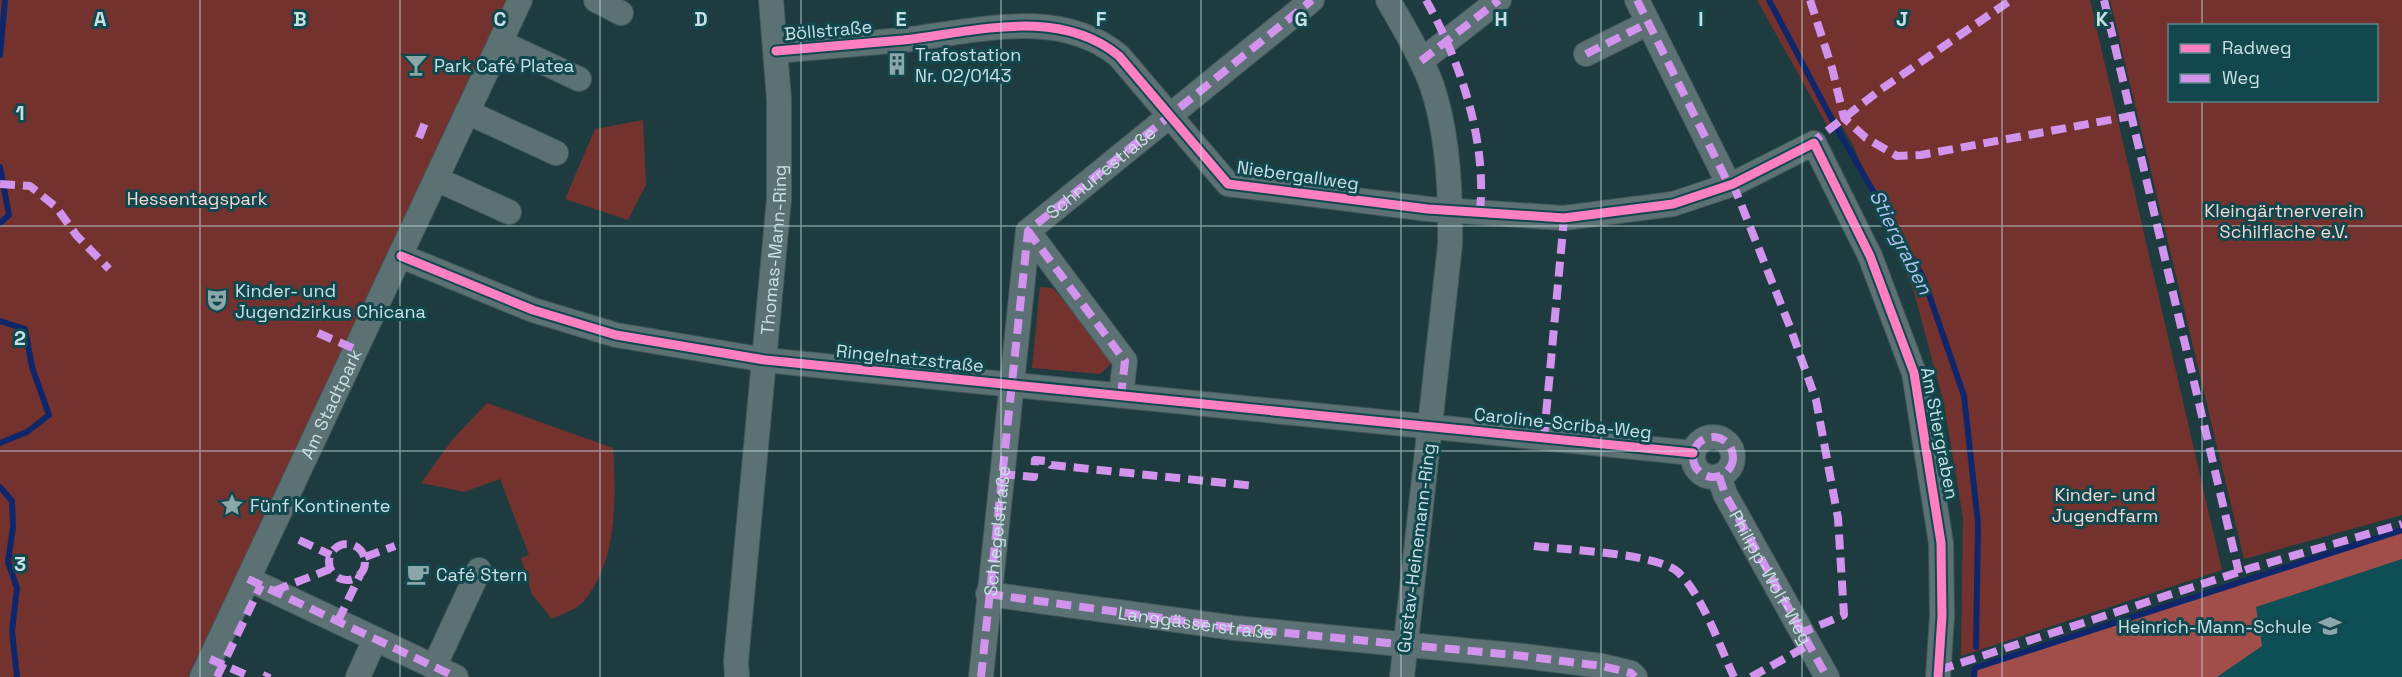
<svg xmlns="http://www.w3.org/2000/svg" width="2402" height="677" font-family="'Space Grotesk',sans-serif">
  <rect width="100%" height="100%" fill="#1e3c3f"/>
  <path fill="#0e4f55" d="M2402,532V677H1975L1976,666Z"/>
  <path fill="#74322f" fill-rule="evenodd" d="M0,0H509L188,677H0Z
    M1757,0H2090L2222,570L1961,656L1963,518L1944,404L1914,292L1854,147L1838,119L1828,127Z
    M2110,0H2402V515L2244,559ZM2170,26H2376V100H2170Z
    M643,120L646,185L628,220L565,199L595,129Z
    M1040,287L1053,288L1113,362L1100,374L1032,368Z
    M487,403L613,448C616,499 618,560 584,601C578,609 561,614 552,619L532,594L521,558L529,555L500,479L464,492L421,483L452,440Z"/>
  <path fill="#a14e4a" d="M2402,532V559L2256,607L2262,646L2217,677H1975L1976,666Z"/>
  <g fill="none" stroke-linecap="round" stroke-linejoin="round">
    <path stroke="#0f276a" stroke-width="6" d="M1769,0L1836,127L1923,277L1964,396L1978,523L1976,647
      M0,55L5,0
      M0,167L9,215L0,223
      M0,321L25,329L32,367L49,415L27,432L0,443
      M0,487L12,501L13,527L8,562L17,588L12,631L17,677
      M1974,677L1975,668L2402,530"/>
    <g stroke="#41585a" stroke-width="26">
      <g id="minor">
        <path d="M596,0L621,13"/>
        <path d="M1388,0C1404,28 1421,56 1432,86C1448,133 1451,195 1450,245L1402,677"/>
        <path d="M1637,0L1729,185"/>
        <path d="M500,42L579,79"/>
        <path d="M776,51C818,47 861,44 903,40C974,32 1058,6 1119,56L1228,184L1428,209L1564,218L1673,204L1733,184L1814,143L1870,256L1914,373L1941,543L1942,616L1938,677"/>
        <path d="M1586,54L1648,23"/>
        <path d="M1421,61L1499,0"/>
        <path d="M467,112L556,153"/>
        <path d="M436,179L509,212"/>
        <path d="M1028,231L1125,361L1121,395"/>
        <path d="M401,256L533,310L616,335L765,360L1693,453"/>
        <circle cx="1713" cy="457" r="20"/>
        <path id="s1" d="M1719,476L1725,494L1827,677"/>
        <path d="M248,579L456,677"/>
        <path d="M988,594L1235,628L1523,656L1602,666L1631,673L1635,677"/>
        <path d="M434,667L479,570"/>
        <path id="s2" d="M202,677L520,0"/>
        <path d="M358,677L375,639"/>
        <path id="s3" d="M737,677L736,661L779,199V99L771,0"/>
        <path d="M981,677L1028,231L1312,0"/>
      </g>
    </g>
    <use href="#minor" stroke="#5c7173" stroke-width="24"/>
    <g stroke="#d193ec" stroke-width="8" stroke-dasharray="15 8" stroke-linecap="butt">
      <path d="M1426,0C1460,61 1487,140 1480,211"/>
      <path d="M1637,0L1729,185"/>
      <path d="M1810,0L1832,68L1844,118L1866,138L1897,156L1921,155L2131,116"/>
      <path d="M2104,0L2239,573"/>
      <path d="M1586,54L1648,23"/>
      <path d="M1421,61L1499,0"/>
      <path d="M419,138L426,120"/>
      <path d="M1809,145L1880,90L2011,0"/>
      <path d="M0,184L30,186L56,207L77,236L109,269"/>
      <path d="M1733,184L1790,327L1816,400L1838,518L1844,615L1801,633"/>
      <path d="M1028,231L1125,361L1121,395"/>
      <path d="M318,333L357,350"/>
      <path d="M1544,437L1564,218"/>
      <circle cx="1713" cy="457" r="20"/>
      <path d="M1000,474L1034,477L1035,460L1048,461L1051,465L1255,486"/>
      <path d="M1719,476L1725,494L1827,677"/>
      <path d="M299,540L331,555"/>
      <circle cx="347" cy="562" r="18"/>
      <path d="M1534,546C1565,550 1657,553 1678,572C1703,596 1719,645 1734,677"/>
      <path d="M365,557L395,546"/>
      <path d="M248,579L456,677"/>
      <path d="M274,591L330,569"/>
      <path id="s4" d="M988,594L1235,628L1523,656L1602,666L1631,673L1635,677"/>
      <path d="M338,621L360,575"/>
      <path d="M210,659L251,677"/>
      <path d="M1939,670L2251,568L2402,524"/>
      <path d="M217,677L261,585"/>
      <path d="M266,677L268,673"/>
      <path id="s5" d="M981,677L1028,231L1312,0"/>
      <path d="M1751,677L1809,645"/>
    </g>
    <g stroke="#11474d" stroke-width="13">
      <path id="cycleway" d="M776,51C818,47 861,44 903,40C974,32 1058,6 1119,56L1228,184L1428,209L1564,218L1673,204L1733,184L1814,143L1870,256L1914,373L1941,543L1942,616L1938,677
        M401,256L533,310L616,335L765,360L1693,453"/>
    </g>
    <use href="#cycleway" stroke="#ff80c0" stroke-width="9"/>
  </g>
  <path fill="none" stroke="#c8e1e4" stroke-width="1.5" stroke-opacity="0.55" d="M200,0V677M400,0V677M600,0V677M801,0V677M1001,0V677M1201,0V677M1401,0V677M1601,0V677M1802,0V677M2002,0V677M2202,0V26M2202,100V677M0,226H2402M0,451H2402"/>
  <defs>
    <g id="building-bare" transform="scale(1.8)"><path d="M-4-6H4V6H1V3H-1V6H-4ZM-2.5-4.3h1.7v1.8h-1.7ZM.8-4.3h1.7v1.8H.8ZM-2.5-1h1.7V.8h-1.7ZM.8-1h1.7V.8H.8Z" fill="#8ca7aa" stroke="#11474d" stroke-width="2.5" paint-order="stroke"/></g>
    <g id="bar-bare" transform="scale(1.8)"><path d="M-6-5H6L.8 .8V4.5H3.5V6h-7V4.5H-.8V.8Z" fill="#8ca7aa" stroke="#11474d" stroke-width="2.5" paint-order="stroke"/></g>
    <g id="theatre-bare" transform="scale(1.8)"><path d="M-5-5.5Q0-4 5-5.5V0Q5 5 0 6Q-5 5-5 0ZM-3.3-2.5H-1v1.5H-3.3ZM1-2.5H3.3v1.5H1ZM-2.8 1Q0 5.5 2.8 1Z" fill="#8ca7aa" stroke="#11474d" stroke-width="2.5" paint-order="stroke"/></g>
    <g id="sight-bare" transform="scale(1.8)"><path d="M0-6L1.8-2.2L6-1.7L2.9 1.2L3.7 5.4L0 3.3L-3.7 5.4L-2.9 1.2L-6-1.7L-1.8-2.2Z" fill="#8ca7aa" stroke="#11474d" stroke-width="2.5" paint-order="stroke"/></g>
    <g id="cafe-bare" transform="scale(1.8)"><path d="M-5.5-4.5H6V0H3Q3 3.5 0 3.5H-2.5Q-5.5 3.5-5.5 0ZM3-3.2v2h1.7v-2ZM-6 4.5H4V6H-6Z" fill="#8ca7aa" stroke="#11474d" stroke-width="2.5" paint-order="stroke"/></g>
    <g id="school-bare" transform="scale(1.8)"><path d="M0-5L7-2L0 1L-7-2ZM-4 1L0 2.5L4 1V4Q0 6-4 4Z" fill="#8ca7aa" stroke="#11474d" stroke-width="2.5" paint-order="stroke"/></g>
  </defs>
  <g fill-rule="evenodd">
    <use href="#building-bare" x="897" y="64"/>
    <use href="#bar-bare" x="416" y="65"/>
    <use href="#theatre-bare" x="217" y="300"/>
    <use href="#sight-bare" x="232" y="505"/>
    <use href="#cafe-bare" x="418" y="574"/>
    <use href="#school-bare" x="2330" y="626"/>
  </g>
  <g text-anchor="middle" dominant-baseline="central" stroke-width="6" stroke-linejoin="round" paint-order="stroke">
    <g font-size="18" fill="#c8e1e4" stroke="#11474d">
      <text transform="translate(828 30) rotate(-5)">Böllstraße</text>
      <text stroke="none"><textPath href="#s5" startOffset="542">Schnurrestraße</textPath></text>
      <text transform="translate(1298 175) rotate(8)">Niebergallweg</text>
      <text stroke="none"><textPath href="#s3" startOffset="429">Thomas-Mann-Ring</textPath></text>
      <text transform="translate(910 358) rotate(6)">Ringelnatzstraße</text>
      <text stroke="none"><textPath href="#s2" startOffset="302">Am Stadtpark</textPath></text>
      <text transform="translate(1563 423) rotate(6)">Caroline-Scriba-Weg</text>
      <text transform="translate(1940 433) rotate(79)">Am Stiergraben</text>
      <text stroke="none"><textPath href="#s5" startOffset="147">Schlegelstraße</textPath></text>
      <text transform="translate(1416 548) rotate(-83)">Gustav-Heinemann-Ring</text>
      <text stroke="none"><textPath href="#s1" startOffset="114">Philipp-Wolf-Weg</textPath></text>
      <text stroke="none"><textPath href="#s4" startOffset="210">Langgässerstraße</textPath></text>
    </g>
    <g font-size="18" fill="#c8e1e4" stroke="#11474d" text-anchor="start">
      <text x="915" y="54">Trafostation<tspan x="915" dy="21">Nr. 02/0143</tspan></text>
      <text x="434" y="65">Park Café Platea</text>
      <text x="235" y="290">Kinder- und<tspan x="235" dy="21">Jugendzirkus Chicana</tspan></text>
      <text x="250" y="505">Fünf Kontinente</text>
      <text x="436" y="574">Café Stern</text>
      <text x="2312" y="626" text-anchor="end">Heinrich-Mann-Schule</text>
    </g>
    <g font-size="18" fill="#f5d8d5" stroke="#11474d">
      <text x="197" y="198">Hessentagspark</text>
      <text x="2284" y="210">Kleingärtnerverein<tspan x="2284" dy="21">Schilflache e.V.</tspan></text>
      <text x="2105" y="494">Kinder- und<tspan x="2105" dy="21">Jugendfarm</tspan></text>
    </g>
    <g font-size="20" font-style="italic" fill="#afc3ee" stroke="#11474d">
      <text transform="translate(1901 242) rotate(63)">Stiergraben</text>
    </g>
  </g>
  <g font-size="20" text-anchor="middle" font-weight="bold" fill="#c8e1e4" stroke="#11474d" stroke-width="6" stroke-linejoin="round" paint-order="stroke">
    <text x="100" y="26">A</text>
    <text x="300" y="26">B</text>
    <text x="500" y="26">C</text>
    <text x="701" y="26">D</text>
    <text x="901" y="26">E</text>
    <text x="1101" y="26">F</text>
    <text x="1301" y="26">G</text>
    <text x="1501" y="26">H</text>
    <text x="1701" y="26">I</text>
    <text x="1902" y="26">J</text>
    <text x="2102" y="26">K</text>
    <text x="20" y="120">1</text>
    <text x="20" y="345">2</text>
    <text x="20" y="571">3</text>
  </g>
  <rect x="2168" y="24" width="210" height="78" fill="#11474d" stroke="#5a8589" stroke-width="1.5"/>
  <rect x="2180" y="44" width="30" height="9" fill="#ff80c0" stroke="#5a8589" stroke-width="1.5"/>
  <text x="2222" y="54" font-size="18" fill="#c8e1e4">Radweg</text>
  <rect x="2180" y="74" width="30" height="9" fill="#d193ec" stroke="#5a8589" stroke-width="1.5"/>
  <text x="2222" y="84" font-size="18" fill="#c8e1e4">Weg</text>
</svg>
